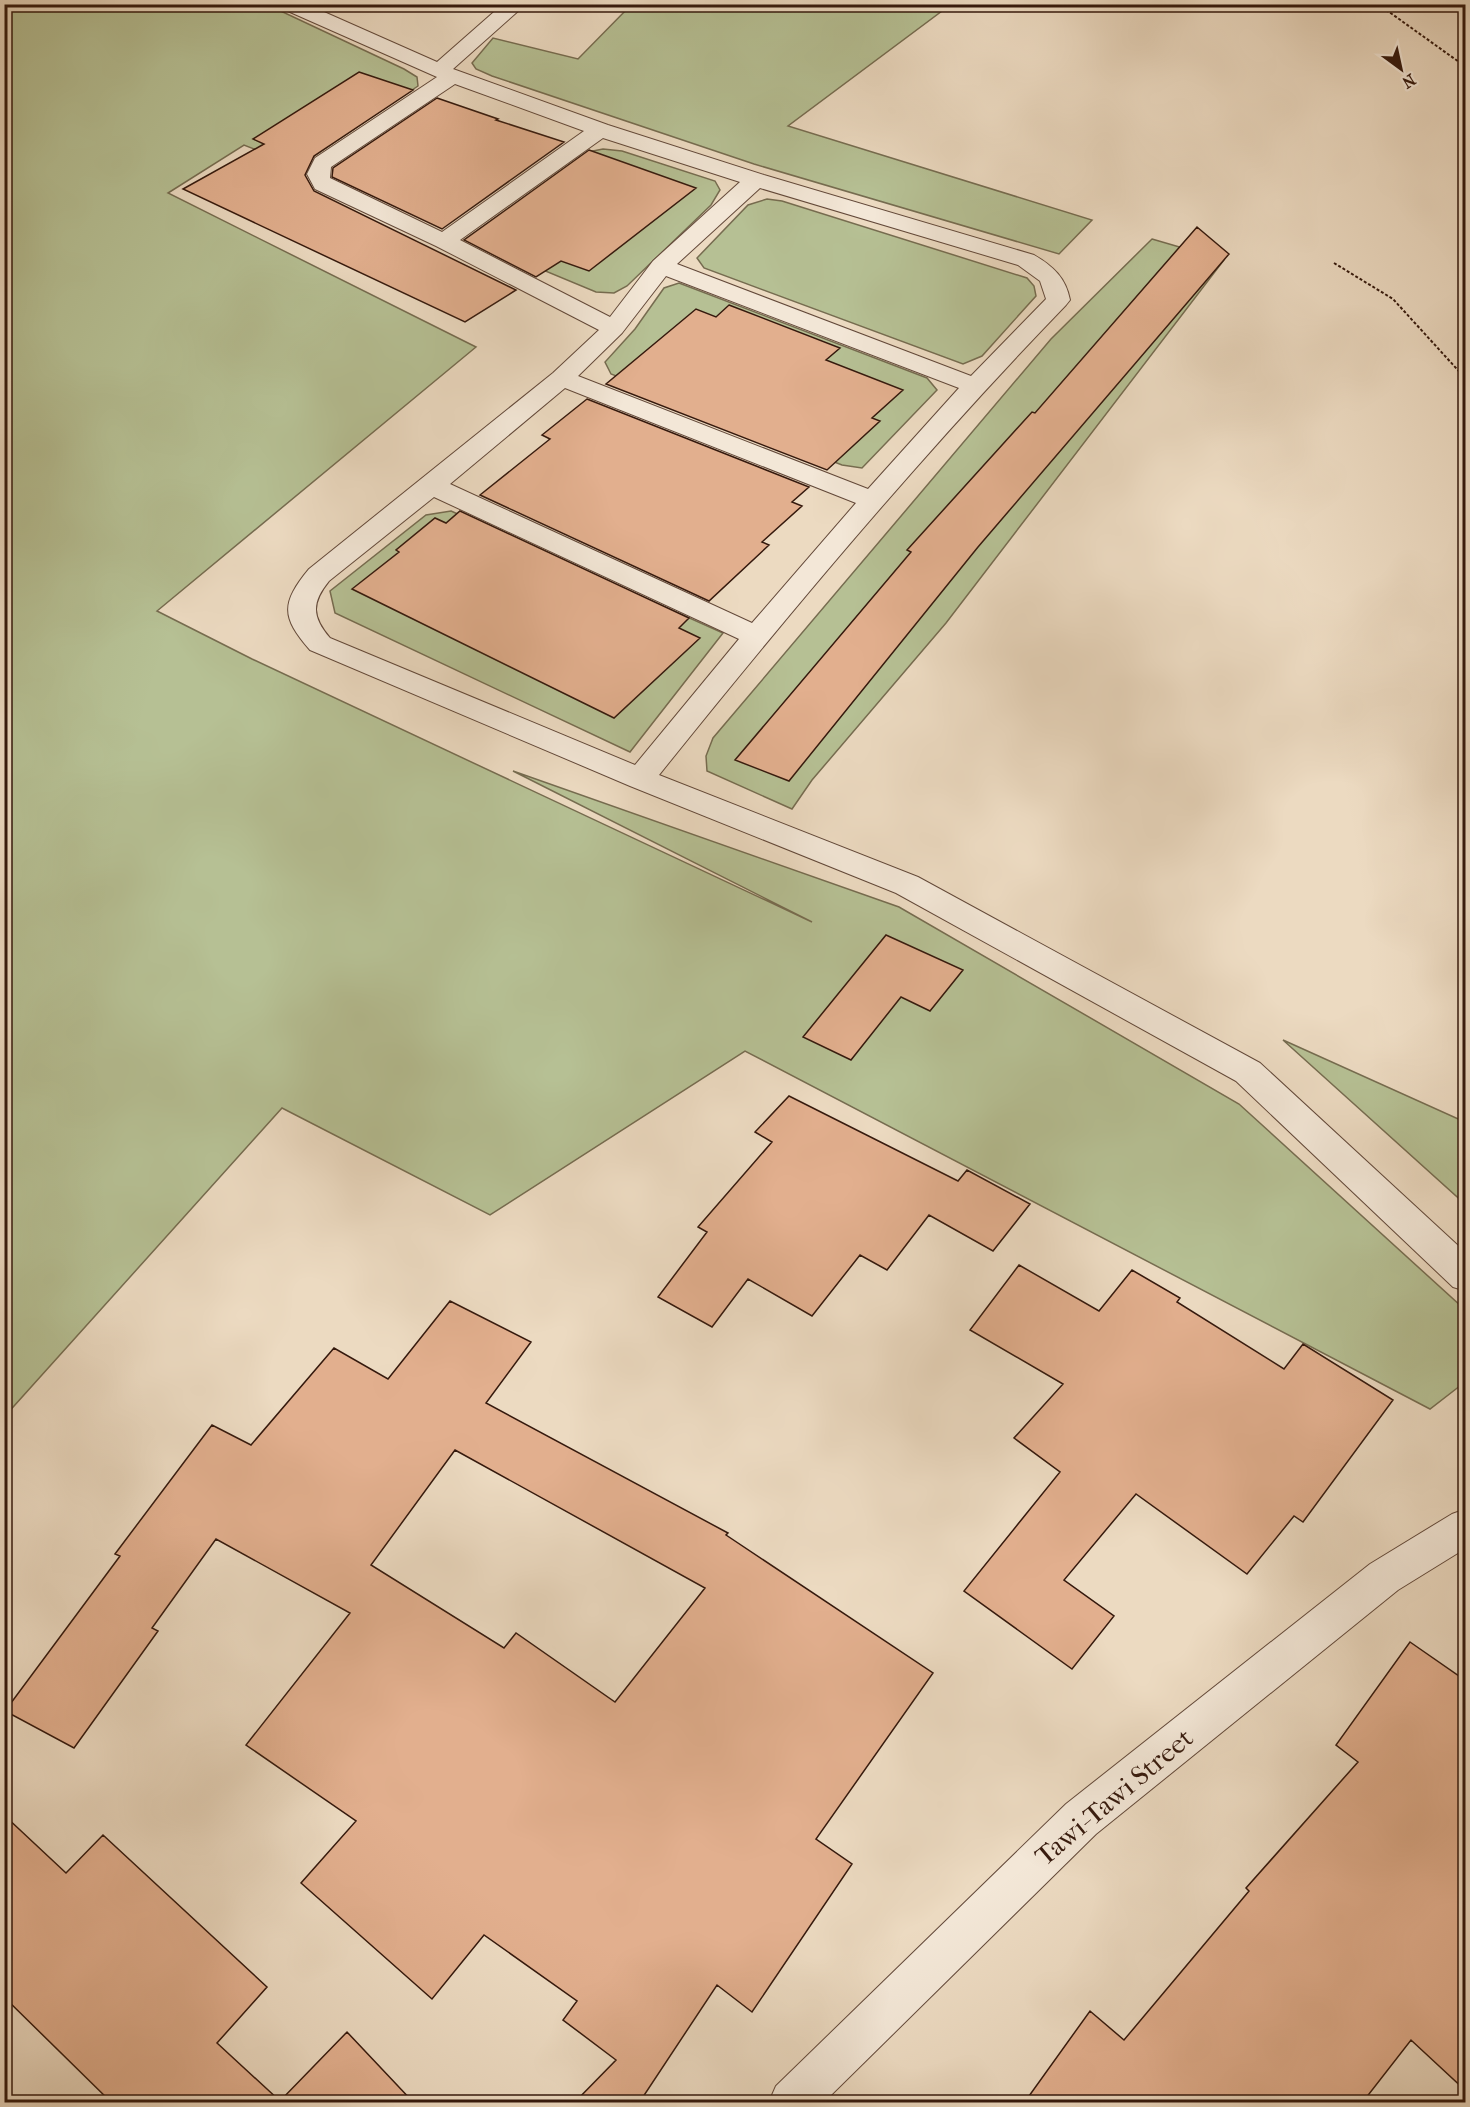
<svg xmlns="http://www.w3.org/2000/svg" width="1470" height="2107" font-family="'IM FELL French Canon',serif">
  <rect width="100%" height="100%" fill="#ecdac1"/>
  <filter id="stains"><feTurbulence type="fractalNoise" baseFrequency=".00333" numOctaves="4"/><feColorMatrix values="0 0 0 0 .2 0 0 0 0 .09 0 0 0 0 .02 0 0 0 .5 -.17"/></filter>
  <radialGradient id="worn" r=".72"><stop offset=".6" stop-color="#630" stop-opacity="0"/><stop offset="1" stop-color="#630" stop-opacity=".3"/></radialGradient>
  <path fill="#b6c094" stroke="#766c50" stroke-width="1.5" d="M181,4L195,10L203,5H268L404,69L417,77L418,86L304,163H290L244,145L168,193L476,347L157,611L252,659L812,922L513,771L899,907L1239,1104L1462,1307L1465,1313V1382L1430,1409L745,1051L490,1215L282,1108L5,1416V5Z
    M631,5H950L788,126L1092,220L1059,254L754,164L492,76L476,69L472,63L493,38L578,59Z
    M603,149L622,151L715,181L720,190L711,205L627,286L614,293L596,292L514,258L588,152Z
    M767,199L782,201L1027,278L1034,286L1036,296L982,356L963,364L704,268L697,258L748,205Z
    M1152,239L1224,260L946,623L812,780L792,809L707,771L706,756L713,738L1051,339Z
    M679,283L927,378L937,390L862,468L842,465L611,374L605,362L635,329L664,288Z
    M451,511L723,633L630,752L335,613L330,591L426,515Z
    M1283,1040L1465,1122V1204Z"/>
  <path fill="#e2af8e" stroke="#35190d" stroke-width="1.5" fill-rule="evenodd" d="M359,72L413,90L314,156L305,175L314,191L516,290L465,322L183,189L264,144L253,139Z
    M437,98L498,119L496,120L564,142L442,229L332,177L333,168Z
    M589,150L696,188L589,271L561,261L536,277L464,240Z
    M1197,227L1229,254L978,547L789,781L735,760L911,552L907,550L1032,412L1035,413Z
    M729,305L840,348L826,360L903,390L872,418L880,421L827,470L606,384L696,309L716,317Z
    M587,399L809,487L792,502L802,506L762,542L769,545L709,601L480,495L550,439L542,435Z
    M460,511L689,618L679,628L700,638L614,718L352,589L399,552L396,550L435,518L446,523Z
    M886,935L963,970L930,1011L901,997L851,1060L803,1037Z
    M789,1096L958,1181L967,1170L1030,1204L993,1251L929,1215L887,1270L860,1255L812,1316L748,1279L712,1327L658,1297L707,1232L698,1227L772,1142L755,1132Z
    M1019,1265L1099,1311L1132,1270L1180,1298L1177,1302L1284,1369L1303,1344L1393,1400L1303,1522L1294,1516L1247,1574L1136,1494L1064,1580L1114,1616L1072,1669L964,1591L1060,1472L1014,1438L1063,1384L970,1330Z
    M450,1301L531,1342L486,1403L728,1533L726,1535L933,1673L816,1839L852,1864L752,2012L717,1985L639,2103H574L616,2060L563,2020L577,2001L484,1935L432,1999L301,1883L356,1821L246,1745L350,1613L216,1539L152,1628L158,1631L74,1748L5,1711L120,1556L115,1554L212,1425L251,1445L334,1348L388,1379ZM455,1450L705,1588L615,1702L516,1633L504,1648L371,1565Z
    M1410,1642L1466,1681V2091L1411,2040L1362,2103H1024L1090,2011L1124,2040L1249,1891L1246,1888L1358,1762L1336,1745Z
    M4,1815L66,1873L103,1835L267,1987L217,2043L280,2101L347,2032L414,2103H112L4,1997Z"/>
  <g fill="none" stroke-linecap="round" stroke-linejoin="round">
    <g stroke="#63493a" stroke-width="2">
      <path id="minor" d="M278,4H306L437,62L503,4H526L453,69L608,125L764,175L1034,255C1053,266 1066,278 1070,300L1066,305C922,454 789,613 659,775L918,877L1260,1063L1466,1253V1291L1453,1287L1236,1081L896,893L630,786L310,650C281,617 281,603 309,569L553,373L599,330L436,246L315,189L307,174L315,158L437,77L281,8ZM455,84L584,131L442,232L330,178L331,167ZM603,138L740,182L653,261L610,317L460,240ZM760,188L1018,265L1040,281L1046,299L971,376L677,264ZM666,276L959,388L868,489L578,376L622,333ZM565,388L856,503L752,623L450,484ZM434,497L739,639L635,765L330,638C312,617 311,603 329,581Z
        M1466,1509V1548L1398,1590L1096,1834L824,2102H769L776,2086L1066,1804L1370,1564L1452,1514Z"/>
    </g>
    <path stroke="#35190d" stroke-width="2" stroke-dasharray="3 2" stroke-linecap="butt" d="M1378,4L1466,67
      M1334,263L1393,299L1466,379"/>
    <use href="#minor" fill="#f3e7d7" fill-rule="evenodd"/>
  </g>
  <g text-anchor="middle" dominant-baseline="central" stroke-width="4.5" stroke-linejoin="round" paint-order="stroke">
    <g font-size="27" fill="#35190d" stroke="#f3e7d7">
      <text transform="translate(1114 1797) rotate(-40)">Tawi-Tawi Street</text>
    </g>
  </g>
  <rect width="1470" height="2107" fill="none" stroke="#ecdac1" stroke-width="24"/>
  <rect x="6" y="6" width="1458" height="2095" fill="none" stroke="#35190d" stroke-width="3"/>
  <rect x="12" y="12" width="1446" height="2083" fill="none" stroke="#35190d" stroke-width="1.5"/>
  <g transform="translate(1401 69) rotate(147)" stroke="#f3e7d7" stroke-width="4.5" paint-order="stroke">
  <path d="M0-4.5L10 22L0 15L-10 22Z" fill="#35190d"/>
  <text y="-9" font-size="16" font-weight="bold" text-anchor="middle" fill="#35190d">N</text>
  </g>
  <rect width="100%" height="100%" filter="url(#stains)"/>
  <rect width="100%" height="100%" fill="url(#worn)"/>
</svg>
